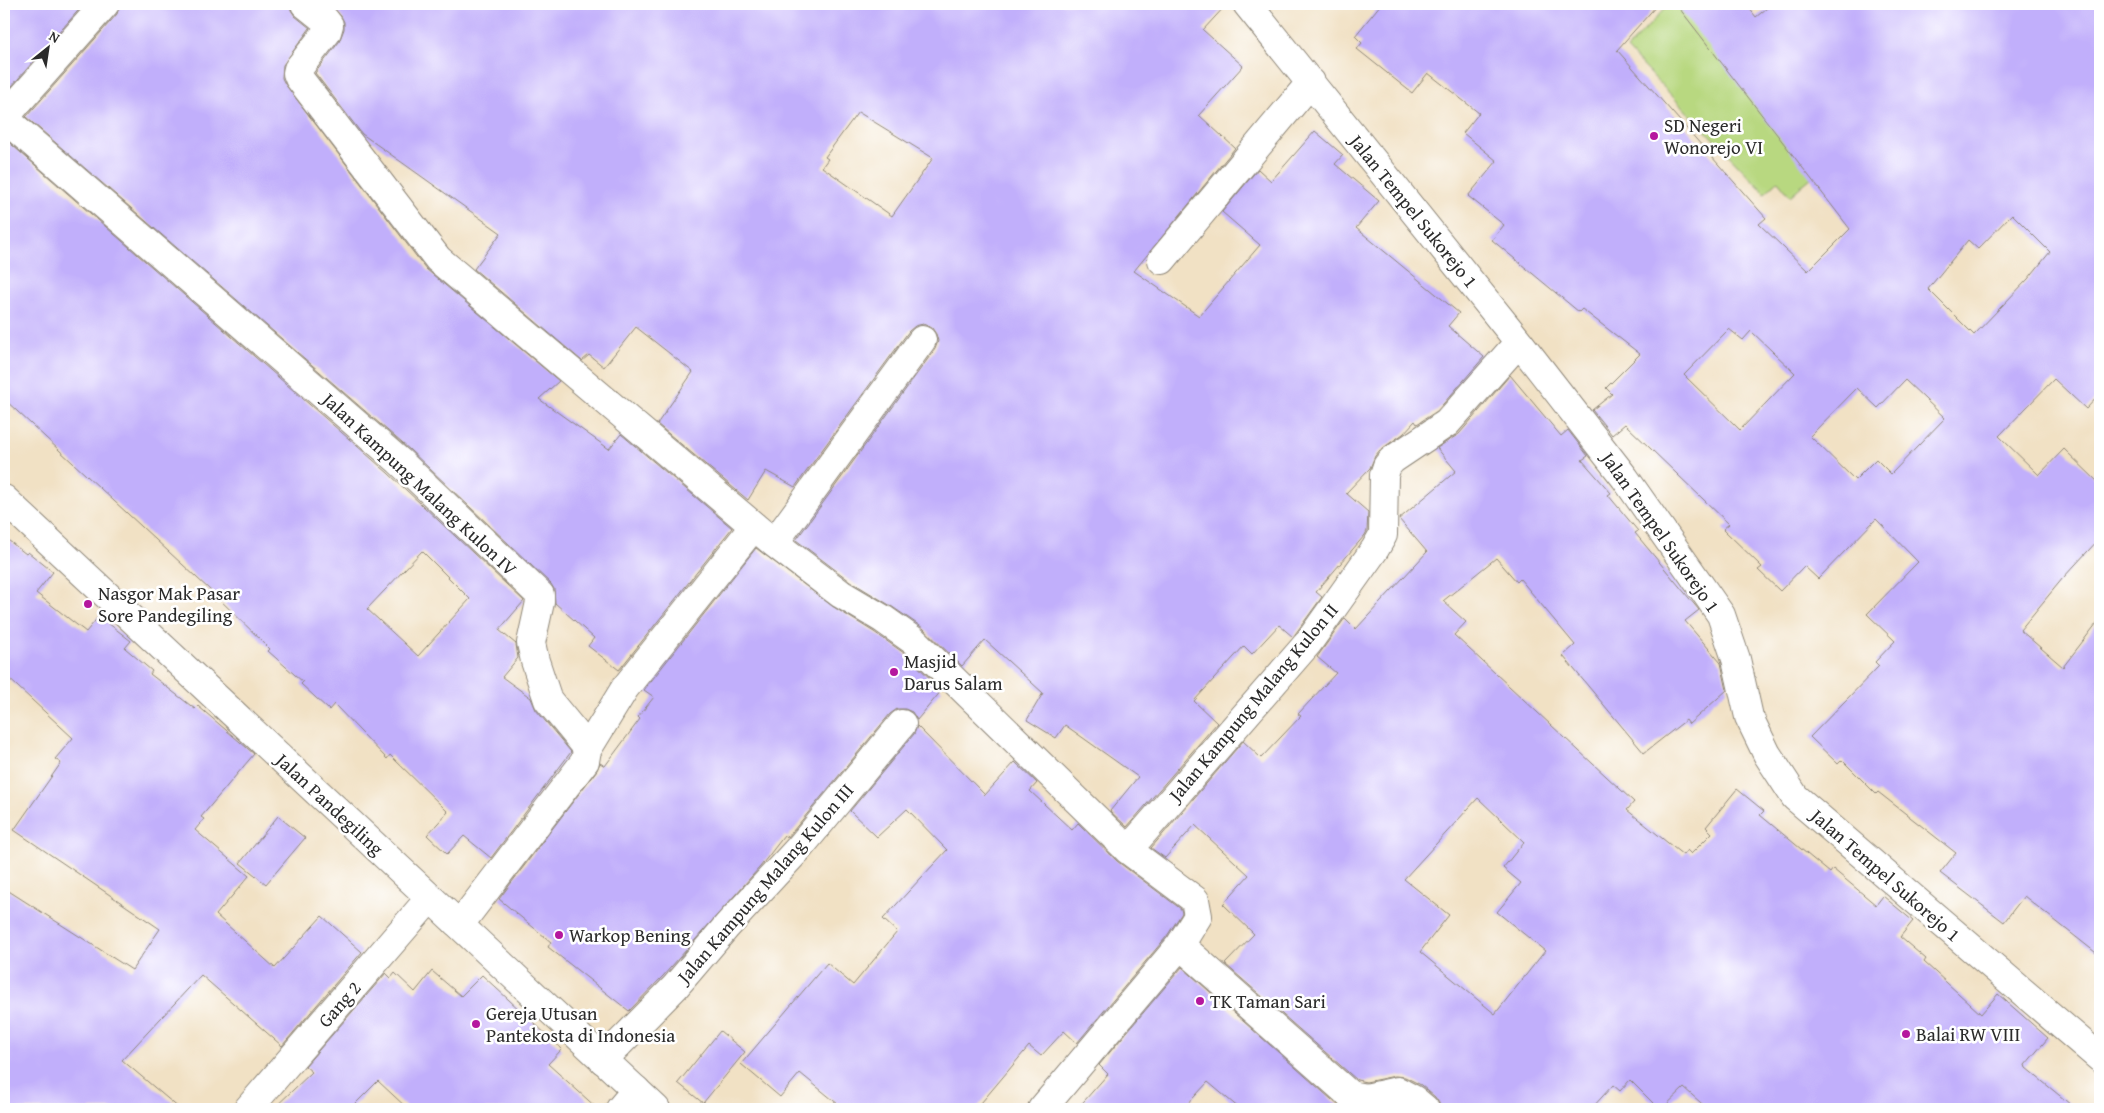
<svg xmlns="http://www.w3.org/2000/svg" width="2104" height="1113" font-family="'Gentium Book Plus',serif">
  <rect width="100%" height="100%" fill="#fff"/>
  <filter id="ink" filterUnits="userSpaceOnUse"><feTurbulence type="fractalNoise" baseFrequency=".02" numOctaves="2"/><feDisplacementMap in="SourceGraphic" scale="10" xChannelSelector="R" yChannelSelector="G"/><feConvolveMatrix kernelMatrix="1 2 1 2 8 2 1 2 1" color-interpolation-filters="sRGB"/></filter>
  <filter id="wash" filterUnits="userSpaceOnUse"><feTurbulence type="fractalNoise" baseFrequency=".0096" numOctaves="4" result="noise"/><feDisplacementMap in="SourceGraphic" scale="20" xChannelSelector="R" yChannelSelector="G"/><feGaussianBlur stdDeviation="1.12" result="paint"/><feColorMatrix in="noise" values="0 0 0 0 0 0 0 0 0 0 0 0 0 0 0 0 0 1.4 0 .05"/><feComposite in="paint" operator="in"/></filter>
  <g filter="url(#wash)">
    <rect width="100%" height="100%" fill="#f1e1c4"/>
    <path fill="#b8d880" stroke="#728256" d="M1669,4H1688L1821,169L1790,196L1778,181L1765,193L1627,49Z"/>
    <g id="blocks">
      <path fill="#c1affb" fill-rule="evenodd" d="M4,4H84L4,95Z
        M120,4H290L291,10L295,16L310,28L283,65L282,78L285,84L426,269L559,381L539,399L609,449L621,434L732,528L619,670L588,646L594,638L555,603L554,589L551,584L410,450L26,117L117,14Z
        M330,4H1227L1203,30L1243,66L1199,115L1235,148L1134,271L1199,316L1260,245L1222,212L1258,169L1271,181L1315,131L1343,155L1335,164L1379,201L1356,228L1459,313L1448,326L1484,357L1437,411L1417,424L1415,421L1403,434L1380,450L1375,456L1370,468L1346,493L1368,512L1367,531L1365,535L1316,592L1322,597L1293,637L1279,625L1252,654L1244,646L1194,701L1217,723L1127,827L1110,811L1138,777L1065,725L1056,738L1027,720L1043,693L985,640L962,666L923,628L891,606L850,581L796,540L935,349L938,341L936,334L932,328L923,324L915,326L909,331L795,487L766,471L748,500L657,424L693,372L636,327L604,367L589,355L582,361L474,269L501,233L362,134L315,73L339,42L344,29V22L341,16ZM858,112L933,158L892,216L822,167L828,159L825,157Z
        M1381,4H1658L1617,50L1766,218L1759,224L1808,271L1850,229L1676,4H1746L1756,17L1772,4H2100V394L2086,409L2054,379L1999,436L2039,475L2064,449L2100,484V538L2063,578L2020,630L2063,667L2100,619V956L2024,896L2004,922L1940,873L1956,853L1878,792L1876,794L1842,760L1838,764L1810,737L1879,666L1875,662L1895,641L1867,614L1918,562L1876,519L1818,579L1804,566L1780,591L1758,570L1762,567L1723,529L1729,524L1625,424L1612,435L1592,410L1612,394L1606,388L1640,354L1582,309L1579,312L1492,240L1504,225L1468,196L1497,161L1463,133L1479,113L1428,73L1412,93L1357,49L1362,43L1355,36ZM2012,214L2050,252L2028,279L1974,335L1928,289L1968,240L1978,249ZM1729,329L1743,340L1751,331L1795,373L1740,430L1684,375ZM1905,380L1945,418L1891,474L1876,459L1855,480L1810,436L1857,388L1878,408Z
        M4,138L388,473L524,601L499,630L516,644L518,658L502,677L531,698L536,710L571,752L491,858L464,836L447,854L427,835L448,812L390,755L387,759L334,704L329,710L301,684L303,682L268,651L270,649L210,590L4,399ZM422,551L470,599L418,656L367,609Z
        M1510,375L1561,436L1568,430L1588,456L1582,460L1611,493L1608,495L1638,531L1635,533L1699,610L1685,621L1721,663L1727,690L1689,724L1686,720L1644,753L1563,656L1575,645L1520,579L1517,582L1496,558L1443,601L1466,622L1454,635L1634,802L1627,810L1683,855L1687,850L1691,854L1712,833L1706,827L1737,789L1764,811L1760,815L1830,873L1833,869L1876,905L1883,896L1913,921L1900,937L1926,959L1924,962L1981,1014L1998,994L2048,1038L2025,1065L2026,1068L2076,1109H1708L1684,1088L1662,1109H1659L1630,1080L1620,1091L1613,1085L1591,1109H1440L1439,1103L1435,1097L1421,1085L1405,1077L1395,1076L1366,1082L1357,1080L1225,964L1254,934L1223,904L1249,875L1195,825L1165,858L1151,848L1243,741L1261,758L1301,716L1298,714L1336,673L1317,657L1345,618L1356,629L1427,552L1399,519L1456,471L1437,448L1459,434ZM1478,798L1524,842L1503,868L1521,883L1497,912L1545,951L1495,1014L1420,952L1449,915L1404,879Z
        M4,537L26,554L28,552L53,572L36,593L86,632L99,616L131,641L125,648L152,671L150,674L195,709L198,706L254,754L201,817L204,819L195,830L249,876L216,915L275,968L322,916L362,952L282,1046L201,975L122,1060L180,1109H4V888L132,970L160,929L14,830L61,763L55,759L73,738L4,674Z
        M756,548L832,606L874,632L904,653L942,690L917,720L912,712L905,709H897L890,714L788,837L784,836L760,867L663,976L629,1011L548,947L551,942L499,899L597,770L600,763L605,766L640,719L638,717L654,697L644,690Z
        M917,726L985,795L1015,762L1037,783L1030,791L1072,830L1078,823L1117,861L1181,909L1182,913L1167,936L1077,1043L1064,1031L1041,1056L1029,1046L976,1109H844L800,1073L780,1097L741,1064L827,963L853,985L897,932L883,919L947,850L907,809L877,837L850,811L914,734Z
        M278,816L305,838L266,884L240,863Z
        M1182,967L1340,1107L1345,1109H1240L1208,1082L1183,1109H1077L1108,1074L1099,1065Z
        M432,971L461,996L482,975L562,1049L548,1064L598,1109H408L378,1081L350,1109H273L312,1072L305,1066L386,973L391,978L395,973L415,992Z
        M720,1031L745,1052L703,1103L678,1083Z"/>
    </g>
  </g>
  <g filter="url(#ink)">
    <use href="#blocks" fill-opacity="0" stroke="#8e8678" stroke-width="1"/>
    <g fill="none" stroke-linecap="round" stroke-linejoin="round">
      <g stroke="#8e8678" stroke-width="30">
        <path id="street" d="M305,4L325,20L329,25L327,32L298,69L297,73L299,78L438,259L774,543L841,594L883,619L914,641L1128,850L1195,900L1198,916L1180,945L1042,1109
          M1247,4L1519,342L1625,478L1721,615L1736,659L1749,717L1767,754L1795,797L2100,1058
          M4,118L399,461L540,595V602L531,643L535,661L548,700L585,745L587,750L585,761L467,915L456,922
          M4,118L105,4
          M1162,260L1311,82
          M774,543L922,340
          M587,750L625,688L754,526
          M1128,850L1308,643L1375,549L1383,535L1384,475L1387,466L1392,460L1447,423L1519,342
          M1180,945L1350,1095L1366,1098L1398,1091L1413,1099L1425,1109
          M603,1060L675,987L727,926L800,847L902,724
          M248,1109L430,898
          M620,1109L636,1090"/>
      </g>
      <g stroke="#8e8678" stroke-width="30">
        <path id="primary" d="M4,499L656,1109"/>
      </g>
      <use href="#street" stroke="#fff" stroke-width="28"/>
      <use href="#primary" stroke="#fff" stroke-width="28"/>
    </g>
  </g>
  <g fill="#b5179e" stroke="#fff" stroke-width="2">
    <circle cx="1654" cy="136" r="5"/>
    <circle cx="88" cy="604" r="5"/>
    <circle cx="894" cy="672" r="5"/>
    <circle cx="559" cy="935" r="5"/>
    <circle cx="1200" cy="1001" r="5"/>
    <circle cx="476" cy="1024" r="5"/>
    <circle cx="1906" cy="1034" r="5"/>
  </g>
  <g text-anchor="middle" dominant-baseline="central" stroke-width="5" stroke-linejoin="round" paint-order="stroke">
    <g font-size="19" fill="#2b2b2b" stroke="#fff" text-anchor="start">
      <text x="1664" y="125">SD Negeri<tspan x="1664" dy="22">Wonorejo VI</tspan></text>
      <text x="98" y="593">Nasgor Mak Pasar<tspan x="98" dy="22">Sore Pandegiling</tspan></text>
      <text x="904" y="661">Masjid<tspan x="904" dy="22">Darus Salam</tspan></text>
      <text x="569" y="935">Warkop Bening</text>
      <text x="1210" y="1001">TK Taman Sari</text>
      <text x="486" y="1013">Gereja Utusan<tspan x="486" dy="22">Pantekosta di Indonesia</tspan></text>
      <text x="1916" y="1034">Balai RW VIII</text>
    </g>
    <g font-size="19" fill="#2b2b2b" stroke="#fff">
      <text transform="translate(1414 211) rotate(51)">Jalan Tempel Sukorejo 1</text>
      <text transform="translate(420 484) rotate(43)">Jalan Kampung Malang Kulon IV</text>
      <text transform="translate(1661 532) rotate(55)">Jalan Tempel Sukorejo 1</text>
      <text transform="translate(1253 702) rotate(-50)">Jalan Kampung Malang Kulon II</text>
      <text transform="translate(330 804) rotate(43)">Jalan Pandegiling</text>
      <text transform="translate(1886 875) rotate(41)">Jalan Tempel Sukorejo 1</text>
      <text transform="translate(765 883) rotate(-49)">Jalan Kampung Malang Kulon III</text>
      <text transform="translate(339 1004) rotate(-49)">Gang 2</text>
    </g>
  </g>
  <rect width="2104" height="1113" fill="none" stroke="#fff" stroke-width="20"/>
  <g transform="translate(48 48) rotate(30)" stroke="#ffffff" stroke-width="4" paint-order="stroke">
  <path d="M0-4L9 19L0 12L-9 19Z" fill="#2b2b2b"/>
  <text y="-8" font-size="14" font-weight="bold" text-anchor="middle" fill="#2b2b2b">N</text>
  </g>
</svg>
